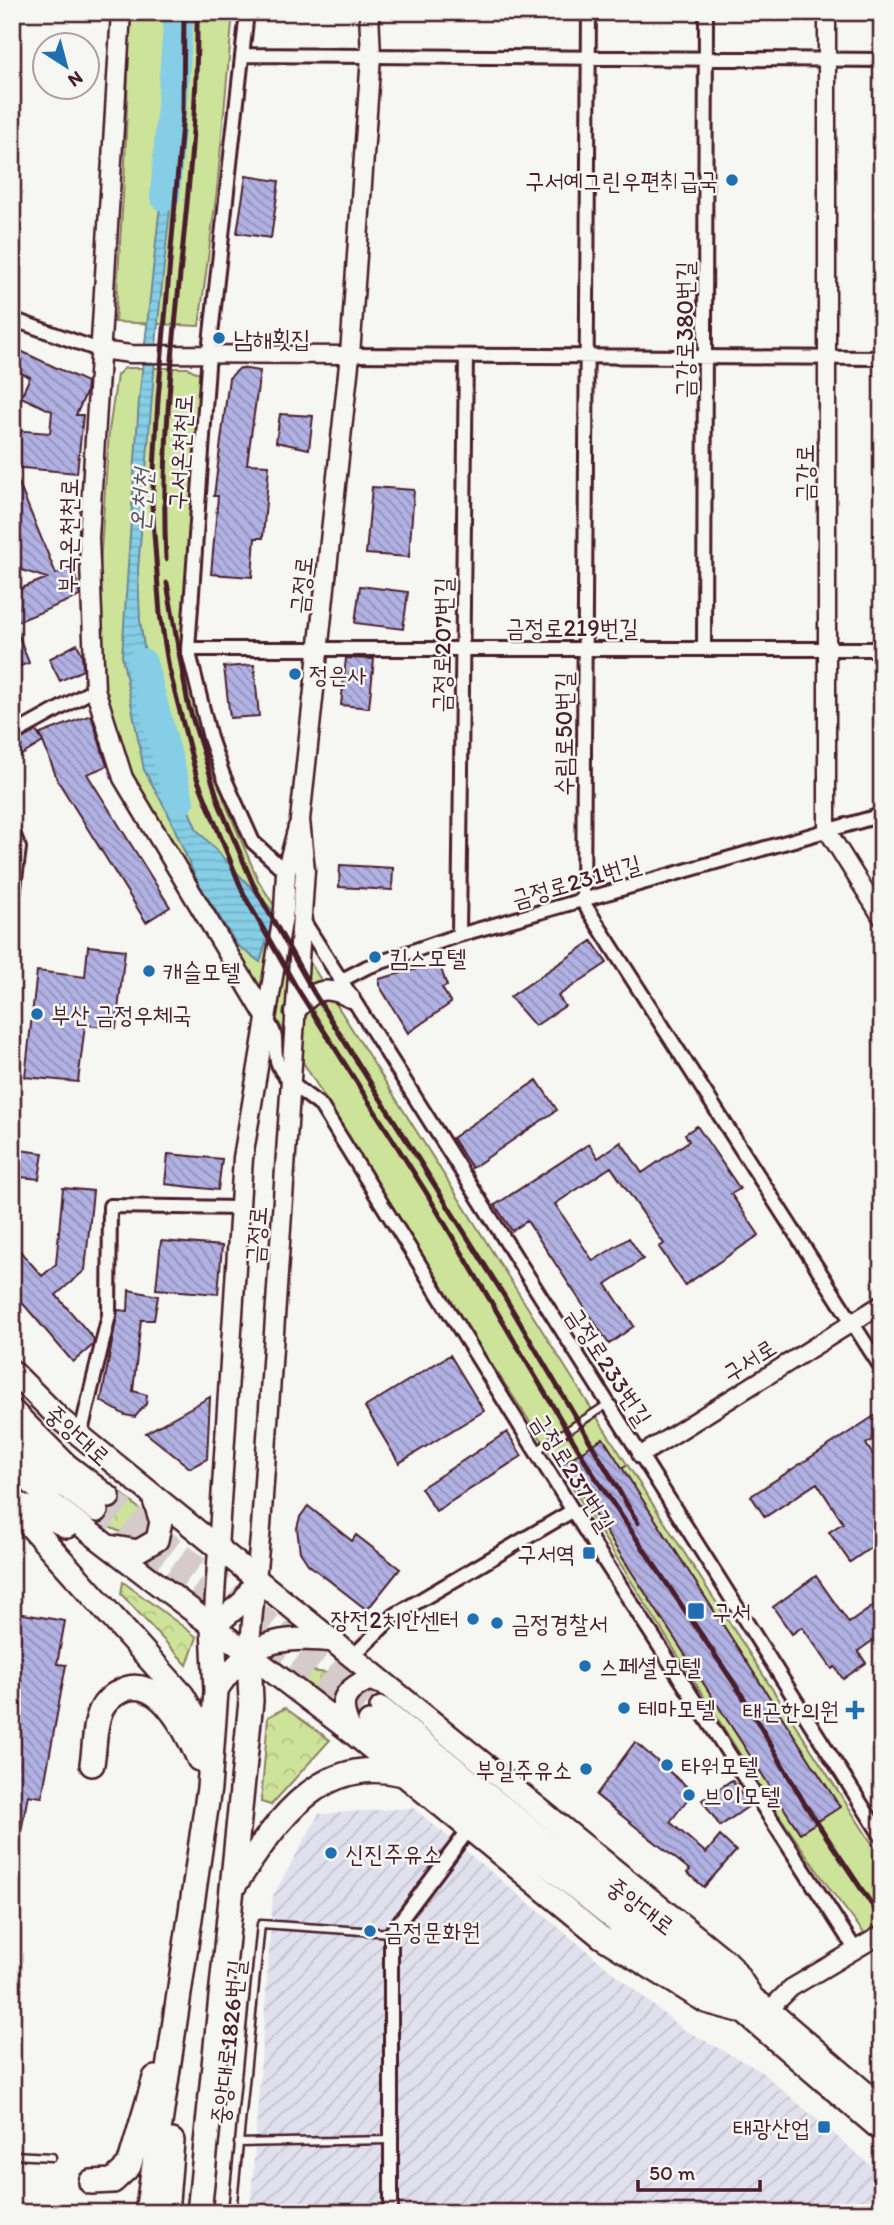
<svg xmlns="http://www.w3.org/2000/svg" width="894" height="2225" font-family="Itim,'Poor Story',sans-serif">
  <defs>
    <pattern id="industrial-furrows" width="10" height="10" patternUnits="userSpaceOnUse" patternTransform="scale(1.75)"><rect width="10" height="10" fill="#e1e1ee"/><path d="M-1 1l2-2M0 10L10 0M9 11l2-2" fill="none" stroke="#c3c1cc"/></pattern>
    <pattern id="forest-crowns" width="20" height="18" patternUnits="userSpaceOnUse" patternTransform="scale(1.75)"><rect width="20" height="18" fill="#cde399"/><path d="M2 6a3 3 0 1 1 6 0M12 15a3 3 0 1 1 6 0" fill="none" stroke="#b2c284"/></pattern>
    <pattern id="water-rules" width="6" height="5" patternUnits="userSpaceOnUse" patternTransform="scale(1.75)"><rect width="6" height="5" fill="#85cee6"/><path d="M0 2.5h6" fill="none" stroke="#74b0c5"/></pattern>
    <pattern id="building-back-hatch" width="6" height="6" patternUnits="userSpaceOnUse" patternTransform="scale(1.75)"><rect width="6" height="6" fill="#b1b1e3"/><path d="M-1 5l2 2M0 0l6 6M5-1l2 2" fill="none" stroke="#928fb8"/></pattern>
  </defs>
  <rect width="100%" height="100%" fill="#f6f6f2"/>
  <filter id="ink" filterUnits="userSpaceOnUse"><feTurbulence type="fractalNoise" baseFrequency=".0143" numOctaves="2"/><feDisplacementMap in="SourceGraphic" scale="14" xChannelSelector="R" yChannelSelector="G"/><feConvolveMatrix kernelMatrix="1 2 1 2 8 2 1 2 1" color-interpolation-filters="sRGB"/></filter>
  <g filter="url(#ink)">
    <path fill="url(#industrial-furrows)" d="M413,1808L681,2028L759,2070L882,2175V2213H250L273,1896L319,1814Z"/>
    <path fill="url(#forest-crowns)" stroke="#8c8162" stroke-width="2" d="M119,1491L143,1512L146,1526L140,1536H130L97,1522L105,1516Z
      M123,1582L197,1637L187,1665L121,1594Z
      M302,1670L345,1675L328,1700L298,1677Z
      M285,1708L330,1740L271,1805L261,1802L268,1717Z"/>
    <path fill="#cde399" stroke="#8c8162" stroke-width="2" d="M130,12H233L217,190L199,326L115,322L125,164Z
      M125,368H188L200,374L184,619L190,678L224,800L258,880L603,1427L882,1859V1956L832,1892L772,1805L555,1460L454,1307L206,905L127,768L102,694L104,651L99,581L109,431L117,375Z"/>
    <path fill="url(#water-rules)" stroke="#6d889b" stroke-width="2" d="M189,12H191L158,322L138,570L140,620L157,736L197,830L275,913L260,962L237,945L197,881L167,811L144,770L122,656L139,400L159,214Z"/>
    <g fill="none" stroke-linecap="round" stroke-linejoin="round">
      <path stroke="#85cee6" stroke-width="30" d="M165,196L179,12
        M142,663L179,801"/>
    </g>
    <path fill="url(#building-back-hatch)" stroke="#4a1f2b" stroke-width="2" d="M246,176L279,181L271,238L237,233Z
      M12,347L87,382L86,393L76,415H83L77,473L12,467V430L50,433L52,411L21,397L30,377L12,369Z
      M240,368L260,371L247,464L269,465L263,538H255L252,577L211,574L218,496H214L229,378Z
      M280,414L313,416L309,449L276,442Z
      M12,467L56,574L73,567L80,596L14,623L29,663L12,669V592L47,578L12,567Z
      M372,487L414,490L409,557L366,554Z
      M360,586L408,592L403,629L355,623Z
      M77,644L82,654L83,670L60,681L49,659Z
      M346,658L374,659L369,708L341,705Z
      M254,665L259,716L230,718L224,667Z
      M91,715L107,766L87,774L170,907L146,922L58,781L40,734Z
      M36,731L43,742L12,761V744Z
      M340,865L393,868L392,890L339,887Z
      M592,941L607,963L558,996L565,1006L535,1026L510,997Z
      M88,946L125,950L116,1028L85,1025L78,1082L25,1077L37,971L85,977Z
      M439,963L447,986L442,988L451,1003L408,1033L379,985V979Z
      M537,1080L557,1110L472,1168L452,1138Z
      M697,1126L740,1189L731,1194L759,1235L685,1285L659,1247L664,1244L611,1167L555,1204L593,1261L629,1238L643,1259L606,1284L634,1326L609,1344L527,1221L512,1231L495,1205L589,1144L598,1158L621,1142L642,1173L689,1141L685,1134Z
      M12,1149L43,1153L39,1179L12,1176Z
      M168,1154L222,1159L218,1190L165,1184Z
      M63,1188L93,1191L85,1270L56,1295L94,1339L93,1345L73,1362L12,1291V1242L42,1276L56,1264Z
      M161,1241L222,1246L218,1294L156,1289Z
      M129,1290L158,1296L154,1320H141L133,1391L147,1395L146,1404L135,1417L125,1415L101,1401L118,1310L128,1311Z
      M450,1355L484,1411L399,1463L365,1407Z
      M210,1397L207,1459L190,1468L146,1433Z
      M882,1411V1434L866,1444L882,1469V1524L875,1528L882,1540L850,1562L829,1532L843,1523L817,1483L765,1517L751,1496Z
      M507,1432L522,1456L436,1511L421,1488Z
      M603,1438L840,1807L800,1833L562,1464Z
      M308,1506L352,1541L356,1535L400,1569L367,1610L308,1564L300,1552L297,1528L300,1517Z
      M816,1576L849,1623L882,1600V1634L858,1651L866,1663L843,1679L835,1667L832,1669L802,1627L792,1634L773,1607Z
      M12,1612L65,1621L57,1664L66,1665L42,1797L28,1795L19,1842H12V1791L17,1765L12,1764V1680L16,1660L12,1659Z
      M635,1742L693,1792L670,1822L706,1853L720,1836L736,1851L704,1887L687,1873L690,1870L596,1795Z
      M732,1780L749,1806L720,1826L702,1800Z"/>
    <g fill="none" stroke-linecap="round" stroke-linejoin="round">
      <path stroke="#d4cbca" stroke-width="21" stroke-dasharray="21 10" stroke-linecap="butt" d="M109,1497L381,1708
        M97,1511L369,1722"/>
      <g stroke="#4a1f2b" stroke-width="11">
        <path id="service" d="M536,1451L608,1404
          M238,2143L390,2140
          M12,2155L52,2157
          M232,2213L261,1924L391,1933"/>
      </g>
      <g stroke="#4a1f2b" stroke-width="18">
        <path id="minor" d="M247,12L209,352L188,649L210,738L223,775L253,842L286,872L287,877
          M589,12L583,902L882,1369
          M245,55L882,60
          M12,319L99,350
          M350,355L882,358
          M704,648L706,12
          M188,649H882
          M12,735L95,689
          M12,830L19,848L12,904
          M301,917L882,1837
          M459,935L466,356
          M340,981L367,967L459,935L882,815
          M266,1018C281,1042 272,1038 277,1061C282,1080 306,1094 321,1106L596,1548L855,1949
          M80,1436L109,1315L110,1206L240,1208
          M353,1656L395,1615L572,1511
          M391,2213V1933L470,1828"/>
      </g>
      <g stroke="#4a1f2b" stroke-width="21">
        <path id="tertiary" d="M827,12V830L882,918
          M99,350L131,354L350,355
          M641,1455L882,1304
          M763,2016L791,1988L882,1934"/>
      </g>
      <g stroke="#4a1f2b" stroke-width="23">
        <path id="secondary" d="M121,12L89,538L95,689L123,778L266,1017
          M294,1013C313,991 323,983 350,998
          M213,1627L243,1158L284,910L286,872L298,827
          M249,1654L261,1527L305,870L300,820L350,355L371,56L369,12"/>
      </g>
      <g stroke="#4a1f2b" stroke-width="26">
        <path id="primary" d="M12,1371L61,1420L730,1964L753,1998
          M12,1410L66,1464L109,1497
          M12,1436L55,1479L97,1511
          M12,1465L53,1504L351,1732L601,1937L706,2002L743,2012
          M12,1500L67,1527
          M109,1546L138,1551L157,1540L161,1522L152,1494
          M213,1627L244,1601L257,1578
          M216,1691C248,1641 278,1635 335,1641
          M381,1708L633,1912L768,2009L882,2107
          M369,1722L622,1926L743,2012L882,2131
          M351,1732C338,1704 340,1693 369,1679L387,1685"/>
      </g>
      <g stroke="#4a1f2b" stroke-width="28">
        <path id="motorway" d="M12,1505L182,1695L198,1723L206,1750
          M92,1764C95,1747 94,1725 101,1710C105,1702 113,1695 121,1691C158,1672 187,1732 199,1759
          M233,1887C274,1826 317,1753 403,1774
          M91,2182L113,2181L129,2166L155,2078
          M147,2213L209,1788L216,1691L213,1627
          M166,2213L172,2141
          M199,2213L251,1701L249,1654"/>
      </g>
      <path stroke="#4a1f2b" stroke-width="2.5" stroke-dasharray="5 5" stroke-linecap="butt" d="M622,1468L630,1463"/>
      <use href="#service" stroke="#f6f6f2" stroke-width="6"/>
      <use href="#minor" stroke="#f6f6f2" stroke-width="12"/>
      <use href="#tertiary" stroke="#f6f6f2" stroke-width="16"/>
      <use href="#secondary" stroke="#f6f6f2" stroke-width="18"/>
      <use href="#primary" stroke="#f6f6f2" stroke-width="21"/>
      <use href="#motorway" stroke="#f6f6f2" stroke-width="23"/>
      <path stroke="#4a1f2b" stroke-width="5" d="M184,12L183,112L158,399L152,506L160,614L169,669L197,778L244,895L295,985L426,1192L593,1474L742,1695L806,1806L882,1920
        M166,559C157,376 199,195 197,12
        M167,583L188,704L220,806L253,884L314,993L503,1294L638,1523"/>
    </g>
  </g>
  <g fill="#1f6fb2" stroke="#f6f6f2" stroke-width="2.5">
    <circle cx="732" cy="180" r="7"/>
    <circle cx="219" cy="338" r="7"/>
    <circle cx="295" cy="674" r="7"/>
    <circle cx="375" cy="957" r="7"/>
    <circle cx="149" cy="971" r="7"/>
    <circle cx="37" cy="1014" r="7"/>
    <rect x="582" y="1546" width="14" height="14" rx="3.5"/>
    <rect x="687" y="1602" width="18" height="18" rx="3.5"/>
    <circle cx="473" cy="1619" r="7"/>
    <circle cx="497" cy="1623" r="7"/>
    <circle cx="585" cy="1666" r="7"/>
    <circle cx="624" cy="1708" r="7"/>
    <path d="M851.5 1699.5h7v7h7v7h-7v7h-7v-7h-7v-7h7z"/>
    <circle cx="667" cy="1765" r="7"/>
    <circle cx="586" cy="1769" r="7"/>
    <circle cx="689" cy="1795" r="7"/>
    <circle cx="331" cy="1853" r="7"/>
    <circle cx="370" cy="1931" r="7"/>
    <rect x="817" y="2120" width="14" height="14" rx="3.5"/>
  </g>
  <g text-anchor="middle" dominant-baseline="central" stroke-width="5" stroke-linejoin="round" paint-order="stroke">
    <g font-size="24" fill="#4a1f2b" stroke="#f6f6f2" text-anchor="start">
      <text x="718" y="180" text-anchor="end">구서예그린우편취급국</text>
      <text x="233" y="338">남해횟집</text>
      <text x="309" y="674">정은사</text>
      <text x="389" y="957">킴스모텔</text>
      <text x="163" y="971">캐슬모텔</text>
      <text x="51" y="1014">부산 금정우체국</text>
      <text x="575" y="1553" text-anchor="end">구서역</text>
      <text x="712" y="1611">구서</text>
      <text x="459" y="1619" text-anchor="end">장전2치안센터</text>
      <text x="511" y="1623">금정경찰서</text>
      <text x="599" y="1666">스페셜 모텔</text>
      <text x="638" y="1708">테마모텔</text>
      <text x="839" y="1710" text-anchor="end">태곤한의원</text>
      <text x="681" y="1765">타워모텔</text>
      <text x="572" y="1769" text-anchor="end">부일주유소</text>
      <text x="703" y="1795">브이모텔</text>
      <text x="345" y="1853">신진주유소</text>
      <text x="384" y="1931">금정문화원</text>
      <text x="810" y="2127" text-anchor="end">태광산업</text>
    </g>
    <g font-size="24" fill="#4a1f2b" stroke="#f6f6f2">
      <text transform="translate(684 330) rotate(-90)">금강로380번길</text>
      <text transform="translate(180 452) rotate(-86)">구서온천천로</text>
      <text transform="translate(804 473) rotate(-90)">금강로</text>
      <text transform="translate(68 536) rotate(-89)">부곡온천천로</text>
      <text transform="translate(301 585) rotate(-84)">금정로</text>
      <text x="572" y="627">금정로219번길</text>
      <text transform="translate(442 645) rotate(-89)">금정로207번길</text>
      <text transform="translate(563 734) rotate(-90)">수림로50번길</text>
      <text transform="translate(576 881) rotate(-16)">금정로231번길</text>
      <text transform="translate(256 1235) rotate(-86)">금정로</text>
      <text transform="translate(749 1360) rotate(-32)">구서로</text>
      <text transform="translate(609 1366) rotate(57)">금정로233번길</text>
      <text transform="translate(78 1435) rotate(42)">중앙대로</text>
      <text transform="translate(573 1472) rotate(58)">금정로237번길</text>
      <text transform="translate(641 1906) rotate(37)">중앙대로</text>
      <text transform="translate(228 2042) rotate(-84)">중앙대로1826번길</text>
    </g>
    <g font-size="26" font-style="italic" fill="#5c5463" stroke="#f6f6f2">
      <text transform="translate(141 500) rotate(-86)">온천천</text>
    </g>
  </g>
  <rect width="894" height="2225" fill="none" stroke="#f6f6f2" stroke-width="42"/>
  <rect x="21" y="21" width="852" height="2183" fill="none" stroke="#4a1f2b" stroke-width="2.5" filter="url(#ink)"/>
  <g transform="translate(66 66) rotate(144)"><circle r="33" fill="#f6f6f2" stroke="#b1a0a2" stroke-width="2"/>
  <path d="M0-5L12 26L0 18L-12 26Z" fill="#1f6fb2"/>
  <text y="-10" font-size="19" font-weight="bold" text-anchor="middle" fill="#4a1f2b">N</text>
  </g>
  <path d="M638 2180v10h122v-10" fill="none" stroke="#4a1f2b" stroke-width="3.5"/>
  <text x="649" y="2180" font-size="21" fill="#4a1f2b" stroke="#f6f6f2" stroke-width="5" paint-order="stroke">50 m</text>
</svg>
